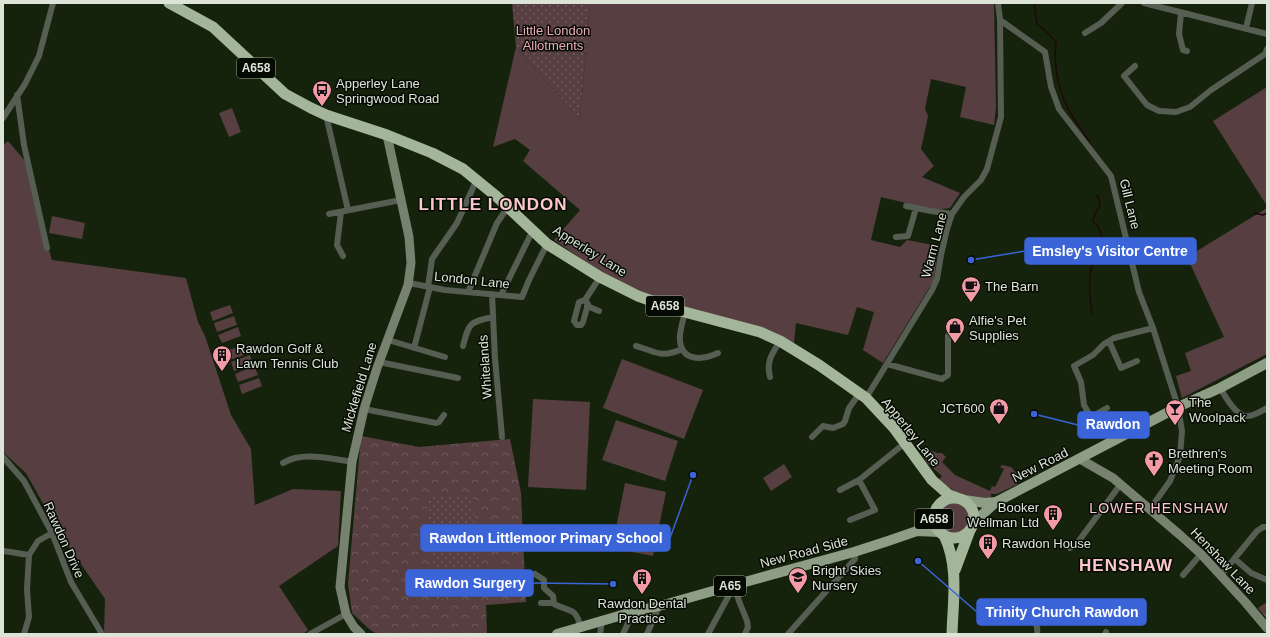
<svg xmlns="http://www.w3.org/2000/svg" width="1270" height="637" font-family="Helvetica,sans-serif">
  <defs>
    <pattern id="park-crowns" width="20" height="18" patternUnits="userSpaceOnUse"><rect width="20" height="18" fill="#573e41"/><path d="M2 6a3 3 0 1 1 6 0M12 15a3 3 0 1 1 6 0" fill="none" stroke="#6f5a5c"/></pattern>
    <pattern id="garden-dots" width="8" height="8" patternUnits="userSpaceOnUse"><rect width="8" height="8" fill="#573e41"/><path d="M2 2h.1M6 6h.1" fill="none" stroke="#6f5a5c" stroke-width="1.8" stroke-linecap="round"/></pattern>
  </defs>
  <rect width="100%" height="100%" fill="#16230c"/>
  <path fill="#573e41" d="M590,3H994L996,108L994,125L960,117L966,87L931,79L925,109L928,116L921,149L934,166L922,177L960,193L950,208L935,210L881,197L871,240L900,247L907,240L938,246L934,280L883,363L863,350L874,312L857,307L848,335L796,323L794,343L767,329L722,319L655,298L596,269L554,240L580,210L523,161L530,150L515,139L493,147L516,47L580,119Z
    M1267,87V206L1213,121Z
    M232,108L241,132L229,137L219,113Z
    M8,141L26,162L37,208L52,260L186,278L198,322L205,336L231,415L251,449L255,505L293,489L341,491L338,546L279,586L308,630L303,634H104L105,599L59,532L26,473L3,452V145Z
    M1267,208V354L1182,398L1176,376L1191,371L1185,353L1224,337L1187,257Z
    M52,216L85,223L82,239L49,233Z
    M230,305L233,313L213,321L210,312Z
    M234,316L237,325L217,332L214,323Z
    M238,327L241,336L222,343L218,335Z
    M246,344L249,353L230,360L226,351Z
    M250,355L253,364L234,371L231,362Z
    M622,359L703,390L684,439L603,408Z
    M254,366L258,375L238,382L235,374Z
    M259,378L262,386L242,394L239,385Z
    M533,399L590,402L586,490L528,487Z
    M616,420L678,441L665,481L602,460Z
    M930,450L937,453H942L946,457L942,462L955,475L990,491L992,486L995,487L1004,469L1000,467L1002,465L1011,467L1019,476L1015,479L1018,484L997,494H991V498C970,499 955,494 939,480L942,476L927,463L922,455Z
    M784,464L792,477L771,491L763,478Z
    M625,483L666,492L653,556L612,548Z
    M939 518a15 15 0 1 1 30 0a15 15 0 1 1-30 0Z"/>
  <path fill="url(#park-crowns)" d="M361,436L419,447L510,439L521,493L526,602L486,605L487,634H377L369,629L352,613L348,584Z
    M1267,602V619L1258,608Z"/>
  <path fill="url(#garden-dots)" d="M512,3H590L580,119L516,47Z
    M473,495L476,546L480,565L484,592L448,597L432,601V573L429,547L427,498Z"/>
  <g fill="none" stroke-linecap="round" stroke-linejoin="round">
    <path stroke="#21070c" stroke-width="1.5" d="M1034,3L1037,24L1048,33L1056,42C1053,70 1060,98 1076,122C1082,130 1087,136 1091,146
      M1254,213L1263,215L1267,213
      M1092,313C1090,300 1087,274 1094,262C1098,256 1104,254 1105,247C1101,241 1102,234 1099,228C1098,224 1094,225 1093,221C1093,216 1097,210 1100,206L1098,196H1096"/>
    <path stroke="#565d52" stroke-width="6" d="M998,3L1000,20L1045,52L1051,87L1059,109L1111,176L1139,292L1153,328L1178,407L1182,431L1180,456L1170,481L1150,509
      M1144,3L1267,34
      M1181,13L1179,34L1183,50L1187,51
      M1246,28L1252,3
      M1085,33L1101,23L1122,3
      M1135,66L1124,76L1147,105L1159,111L1176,112L1190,107L1211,90L1265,54L1267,49
      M17,95L24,145L47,248
      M326,115L348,210
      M3,118L25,84L39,56L53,3
      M906,206L931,211L952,214
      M341,212L337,245L343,256
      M329,214L401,200
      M896,237L908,236L916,208
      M409,283L445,290L522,297L529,280L547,244
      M428,287L432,259L457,223L477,179
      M468,292L497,223L508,207
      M492,294L495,358L502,437
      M501,295L533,230
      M585,300L588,304L583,322L581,325H577L574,321L579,302L585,300L600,277
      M587,306L599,311
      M685,312C683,322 679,331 680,341C682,362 703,360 718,353
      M388,340L445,357
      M1109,341L1121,368L1137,361
      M463,346C469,323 469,322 493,317
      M636,346C655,351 661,359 682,349
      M414,348L430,287
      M379,362L458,378
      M887,364L942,379L948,375V336
      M770,377C766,361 772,354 780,341
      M1220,388C1225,396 1235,415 1246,416C1253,417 1261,411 1267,408
      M866,398L932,290L937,279L941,255L947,229L952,214L964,197L981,180L987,169L1001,117L1000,20
      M364,409L436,423L439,422L444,415
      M1091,417L1107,408
      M1094,423L1084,405L1081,382L1074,366L1093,355L1104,344L1114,338L1153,328
      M812,437L823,426L833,428L843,424L845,421L849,408L859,394
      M3,457L24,481L52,533L71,582L102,634
      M283,463C287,461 291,459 295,458C313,454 334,459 352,462
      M840,490L859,480
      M850,520L875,510L859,480L905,443
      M1070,548L1075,546L1120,485
      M4,551L29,555
      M1235,559L1251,573L1267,580
      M535,574L544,580V588L553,596L554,604C571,613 575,606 581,628
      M1183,575L1201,554
      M1221,575L1257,531L1263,527H1267
      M734,585L739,601L747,621L748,627L745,634
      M541,603H554
      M1018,610C1029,614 1039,621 1037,634
      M24,634L29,617L27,589L29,555L38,541L52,533
      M310,634L346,614
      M600,634L602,621
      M623,634L633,612
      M647,634L659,606
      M708,634L728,597V587
      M788,634L855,559L854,552
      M1105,634L1106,632"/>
    <path stroke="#76816f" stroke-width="9" d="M1080,459L1113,478L1180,535L1201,554L1246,603L1267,628
      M361,634L354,627L346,614L340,587L352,462L364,409L377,368L408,285L411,263L409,237L387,135"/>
    <path stroke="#8e9d85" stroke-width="10" d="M964,500L985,503L996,502
      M973,523L996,502L1178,407L1220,388L1267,363
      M917,531L940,532
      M557,634L629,613L667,604L734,585L854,552L888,541L917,531L934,513"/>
    <path stroke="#a4b69a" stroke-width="11" d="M169,3L213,27L285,94L311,108L326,115L387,135L432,153L463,169L496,196L547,244L600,277L638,296L677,310L760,332L780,341L819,365L866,398L894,428L932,480L949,495L957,498
      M934 518a20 20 0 1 1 40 0a20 20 0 1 1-40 0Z
      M944,535C959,566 953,600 952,634
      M955,570L970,530"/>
  </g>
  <defs>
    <g id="bus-pin" transform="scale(1)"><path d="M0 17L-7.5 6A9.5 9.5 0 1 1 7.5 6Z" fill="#f39aa7" stroke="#050a03"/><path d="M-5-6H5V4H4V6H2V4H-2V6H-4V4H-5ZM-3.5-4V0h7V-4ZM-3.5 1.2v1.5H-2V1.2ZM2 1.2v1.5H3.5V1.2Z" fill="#111"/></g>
    <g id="cafe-pin" transform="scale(1)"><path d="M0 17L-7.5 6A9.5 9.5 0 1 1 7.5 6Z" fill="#f39aa7" stroke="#050a03"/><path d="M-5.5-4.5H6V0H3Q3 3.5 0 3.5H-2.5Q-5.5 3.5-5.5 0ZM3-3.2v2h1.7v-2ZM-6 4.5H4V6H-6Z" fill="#111"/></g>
    <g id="shop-pin" transform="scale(1)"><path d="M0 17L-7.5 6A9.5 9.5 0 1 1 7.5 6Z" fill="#f39aa7" stroke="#050a03"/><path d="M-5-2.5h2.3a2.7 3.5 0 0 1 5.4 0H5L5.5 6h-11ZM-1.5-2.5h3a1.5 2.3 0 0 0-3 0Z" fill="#111"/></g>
    <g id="building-pin" transform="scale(1)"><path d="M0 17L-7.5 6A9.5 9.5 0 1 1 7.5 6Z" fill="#f39aa7" stroke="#050a03"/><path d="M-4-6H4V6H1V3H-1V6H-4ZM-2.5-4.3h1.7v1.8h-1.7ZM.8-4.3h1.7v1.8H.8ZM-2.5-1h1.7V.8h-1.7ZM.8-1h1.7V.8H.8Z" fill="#111"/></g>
    <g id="bar-pin" transform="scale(1)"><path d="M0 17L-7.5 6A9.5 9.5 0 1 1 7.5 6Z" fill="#f39aa7" stroke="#050a03"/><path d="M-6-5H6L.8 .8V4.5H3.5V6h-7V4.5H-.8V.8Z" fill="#111"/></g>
    <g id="church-pin" transform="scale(1)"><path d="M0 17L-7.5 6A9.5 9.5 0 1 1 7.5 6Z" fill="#f39aa7" stroke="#050a03"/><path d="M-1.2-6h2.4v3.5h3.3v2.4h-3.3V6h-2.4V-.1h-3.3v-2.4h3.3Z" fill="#111"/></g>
    <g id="school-pin" transform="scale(1)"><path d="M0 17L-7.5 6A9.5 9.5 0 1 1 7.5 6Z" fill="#f39aa7" stroke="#050a03"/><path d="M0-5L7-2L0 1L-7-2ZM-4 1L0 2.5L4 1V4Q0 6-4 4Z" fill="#111"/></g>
  </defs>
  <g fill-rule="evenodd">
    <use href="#bus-pin" x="322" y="90"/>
    <use href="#cafe-pin" x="971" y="286"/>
    <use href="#shop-pin" x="955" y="327"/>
    <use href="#building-pin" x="222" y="355"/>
    <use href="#shop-pin" x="999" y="408"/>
    <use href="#bar-pin" x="1175" y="409"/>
    <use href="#church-pin" x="1154" y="460"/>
    <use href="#building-pin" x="1053" y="514"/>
    <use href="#building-pin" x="988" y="543"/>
    <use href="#school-pin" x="798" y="577"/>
    <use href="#building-pin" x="642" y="578"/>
  </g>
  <g text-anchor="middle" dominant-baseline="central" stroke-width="3" stroke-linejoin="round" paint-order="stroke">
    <g fill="#050a03" stroke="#9ba397" stroke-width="1">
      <rect x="237" y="58" width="38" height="20" rx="3"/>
      <rect x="646" y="296" width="38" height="20" rx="3"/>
      <rect x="915" y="509" width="38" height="20" rx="3"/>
      <rect x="714" y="576" width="32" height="20" rx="3"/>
    </g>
    <g font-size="12" font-weight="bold" fill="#dbe4d6">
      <text x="256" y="68">A658</text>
      <text x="665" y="306">A658</text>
      <text x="934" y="519">A658</text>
      <text x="730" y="586">A65</text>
    </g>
    <g font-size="13" fill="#ecacb4" stroke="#050a03">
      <text x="553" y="30">Little London<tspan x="553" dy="15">Allotments</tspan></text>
    </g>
    <g font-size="13" fill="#dbe4d6" stroke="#050a03" text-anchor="start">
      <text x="336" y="83">Apperley Lane<tspan x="336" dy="15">Springwood Road</tspan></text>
      <text x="985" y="286">The Barn</text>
      <text x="969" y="320">Alfie's Pet<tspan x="969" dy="15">Supplies</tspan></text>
      <text x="236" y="348">Rawdon Golf &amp;<tspan x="236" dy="15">Lawn Tennis Club</tspan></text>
      <text x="1189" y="402">The<tspan x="1189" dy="15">Woolpack</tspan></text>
      <text x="985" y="408" text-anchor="end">JCT600</text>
      <text x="1168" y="453">Brethren's<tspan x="1168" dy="15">Meeting Room</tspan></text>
      <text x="1039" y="507" text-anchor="end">Booker<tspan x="1039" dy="15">Wellman Ltd</tspan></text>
      <text x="1002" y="543">Rawdon House</text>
      <text x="812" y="570">Bright Skies<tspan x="812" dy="15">Nursery</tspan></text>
      <text x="642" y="603" text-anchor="middle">Rawdon Dental<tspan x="642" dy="15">Practice</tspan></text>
    </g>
    <g font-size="13" fill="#dbe4d6" stroke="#050a03">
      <text transform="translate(1130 204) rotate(76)">Gill Lane</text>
      <text transform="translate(934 245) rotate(-75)">Warm Lane</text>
      <text transform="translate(590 251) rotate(32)">Apperley Lane</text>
      <text transform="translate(472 280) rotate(6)">London Lane</text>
      <text transform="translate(485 367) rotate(-94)">Whitelands</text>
      <text transform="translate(359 387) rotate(-73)">Micklefield Lane</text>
      <text transform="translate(911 432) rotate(51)">Apperley Lane</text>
      <text transform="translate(1040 465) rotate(-27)">New Road</text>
      <text transform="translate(64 540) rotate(66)">Rawdon Drive</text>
      <text transform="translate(804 552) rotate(-15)">New Road Side</text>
      <text transform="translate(1223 561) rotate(46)">Henshaw Lane</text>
    </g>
    <g font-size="14" letter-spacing="1" fill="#fcc8ce" stroke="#050a03">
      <text x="1159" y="508">LOWER HENSHAW</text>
    </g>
    <g font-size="17" font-weight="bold" letter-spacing="1" fill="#fcc8ce" stroke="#050a03">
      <text x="493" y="204">LITTLE LONDON</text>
      <text x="1126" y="565">HENSHAW</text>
    </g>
  </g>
  <path fill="none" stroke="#3a64d8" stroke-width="1.5" d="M971 260L1025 251M1034 414L1078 425M693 475L670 538M613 584L533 583M918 561L977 612"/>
  <g fill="#3a64d8" stroke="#050a03" stroke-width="1.5">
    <circle cx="971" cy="260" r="4"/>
    <circle cx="1034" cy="414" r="4"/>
    <circle cx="693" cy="475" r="4"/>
    <circle cx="613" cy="584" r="4"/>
    <circle cx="918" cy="561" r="4"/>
  </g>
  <g fill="#3a64d8" stroke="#3a64d8" stroke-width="1.5">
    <rect x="1025" y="238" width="171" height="26" rx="4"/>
    <rect x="1078" y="412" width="71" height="26" rx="4"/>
    <rect x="421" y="525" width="249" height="26" rx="4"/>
    <rect x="406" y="570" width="127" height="26" rx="4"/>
    <rect x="977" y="599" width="169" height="26" rx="4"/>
  </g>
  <g font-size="14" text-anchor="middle" font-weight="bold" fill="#fff">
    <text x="1110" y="256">Emsley's Visitor Centre</text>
    <text x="1113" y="429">Rawdon</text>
    <text x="546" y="543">Rawdon Littlemoor Primary School</text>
    <text x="470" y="588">Rawdon Surgery</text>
    <text x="1062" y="617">Trinity Church Rawdon</text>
  </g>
  <rect width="1270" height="637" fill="none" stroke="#dbe4d6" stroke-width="8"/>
</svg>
